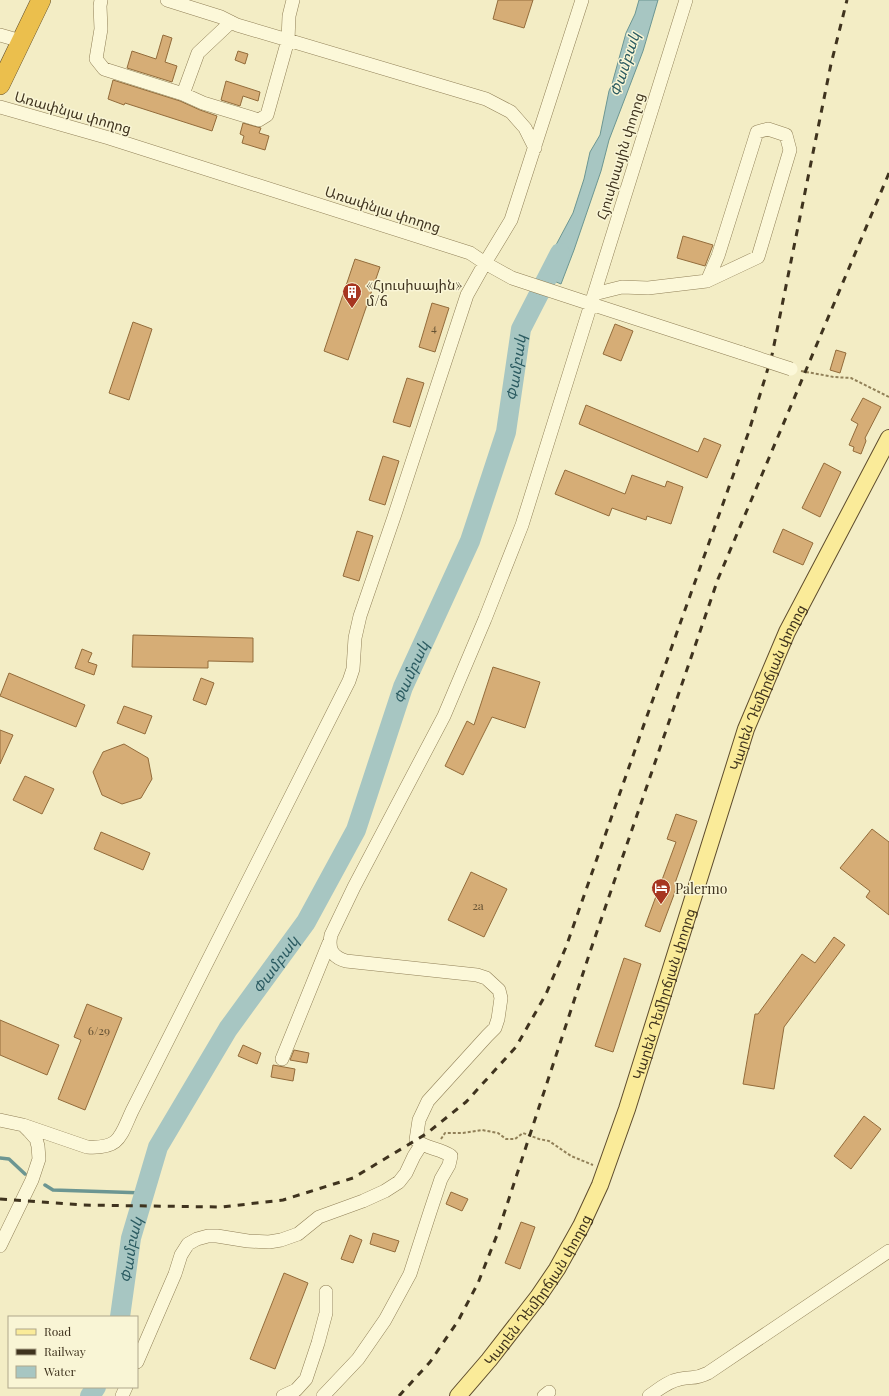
<svg xmlns="http://www.w3.org/2000/svg" width="889" height="1396" font-family="'Playfair Display','Noto Sans Armenian',serif">
  <rect width="100%" height="100%" fill="#f3edc5"/>
  <path fill="#a7c6c2" stroke="#6c9692" d="M639,0H658L643,51L609,140L601,171L574,250L561,284L540,275L573,213L584,179L590,152L600,135L609,91L612,84L626,33L635,14Z"/>
  <g fill="none" stroke-linecap="round" stroke-linejoin="round">
    <path stroke="#6c9692" stroke-width="3.5" d="M0,1158L9,1159L25,1174
      M45,1185L53,1190L145,1193"/>
    <g stroke="#a7c6c2" stroke-width="20">
      <path id="s1" d="M120,1317L131,1238L158,1147L228,1029L306,922L356,830L403,687L470,541L506,432L521,329L560,253"/>
      <path d="M90,1396L96,1387"/>
    </g>
  </g>
  <path fill="#d6ad76" stroke="#936c3b" d="M498,0H533L524,28L493,19Z
    M163,35L172,38L165,62L177,66L172,82L127,68L132,51L156,59Z
    M238,51L248,54L245,64L235,60Z
    M113,80L180,101L200,110L217,116L212,131L125,103L124,105L108,99Z
    M226,81L260,92L258,101L243,96L240,106L221,100Z
    M243,123L261,128L259,133L269,136L265,150L242,143L244,136L240,134Z
    M683,236L713,245L705,266L677,258Z
    M355,259L380,267L348,360L324,351Z
    M432,303L449,308L435,352L419,347Z
    M133,322L152,329L129,400L109,393Z
    M615,324L633,331L621,361L603,354Z
    M836,350L846,353L840,373L830,370Z
    M407,378L424,383L410,427L393,422Z
    M863,398L881,407L865,438L866,441L861,454L853,451L854,447L849,445L858,424L851,420Z
    M586,405L698,452L704,438L721,445L707,478L579,424Z
    M383,456L399,461L385,505L369,500Z
    M824,463L841,472L820,517L802,508Z
    M565,470L625,494L632,475L665,487L667,481L683,487L671,524L647,516L646,520L612,508L609,516L555,494Z
    M783,529L813,543L803,565L773,552Z
    M357,531L373,536L359,581L343,576Z
    M133,635L253,638V662L208,661V668L132,667Z
    M82,649L92,653L88,662L97,665L94,675L75,668Z
    M493,667L540,682L525,728L492,717L463,775L445,766L467,721L474,725Z
    M9,673L85,705L76,727L0,696Z
    M201,678L214,683L206,705L193,700Z
    M124,706L152,716L145,734L117,723Z
    M0,730L13,735L0,764Z
    M124,744L148,758L152,779L141,798L122,804L102,795L93,772L103,752Z
    M25,776L54,789L42,814L13,800Z
    M676,814L697,821L675,883L678,884L660,932L645,926L676,842L667,839Z
    M872,829L889,842V915L866,897L870,891L840,868Z
    M101,832L150,853L143,870L94,849Z
    M471,872L507,889L484,937L448,920Z
    M834,937L845,945L784,1027L774,1089L743,1084L755,1014H758L802,954L815,963Z
    M624,958L641,964L613,1052L595,1046Z
    M87,1004L122,1018L85,1110L58,1099L81,1040L74,1037Z
    M0,1020L59,1045L47,1075L0,1055Z
    M243,1045L261,1053L257,1064L238,1056Z
    M294,1050L309,1053L307,1063L290,1060Z
    M273,1065L295,1069L293,1081L271,1077Z
    M864,1116L881,1129L851,1169L834,1156Z
    M451,1192L468,1199L462,1211L446,1204Z
    M521,1222L535,1227L520,1269L505,1263Z
    M373,1233L399,1241L395,1252L370,1244Z
    M350,1235L362,1240L353,1263L341,1259Z
    M284,1273L308,1283L275,1369L250,1359Z"/>
  <g fill="none" stroke-linecap="round" stroke-linejoin="round">
    <g stroke="#918058" stroke-width="14">
      <path id="minor" d="M101,0L100,6L101,29L96,59L104,69L183,94L203,103L259,120L267,115L288,40L289,16L293,0
        M167,0L221,17L237,25L486,99L511,112L525,128L535,148
        M0,35L21,41
        M183,94L198,53L231,22
        M0,107L109,138L470,253L485,263L511,220L582,0
        M594,294L622,287L648,288L707,281L718,256L757,132L768,129L786,135L790,150L758,257L707,281
        M282,1059L329,943
        M0,1120L23,1125L29,1131L36,1139L38,1146L39,1159L32,1180L0,1246
        M23,1125L87,1147C120,1149 120,1137 132,1111L349,681L353,669L355,638L360,616L394,517L467,295L485,263L512,278L591,304L686,0
        M137,1362L175,1274L181,1255L188,1244L197,1239L208,1236H217L248,1241L269,1242L281,1240L298,1234L319,1217L363,1201L385,1191L399,1182L406,1173L414,1156L421,1145
        M122,1396L126,1387
        M283,1396L296,1390L306,1379L318,1343L326,1313V1292
        M323,1396L358,1359L385,1320L410,1274L430,1212L441,1179L449,1165L451,1156C440,1148 426,1149 416,1140L419,1120L428,1101L487,1036L495,1028L498,1019L501,998L499,990L486,978L477,975L346,961C332,957 328,949 331,935L354,887L444,716L485,619L522,525L591,304L742,353
        M544,1396L549,1392
        M649,1396C658,1390 668,1381 680,1379C693,1376 694,1380 708,1373L889,1251"/>
    </g>
    <g stroke="#5e4c2d" stroke-width="18">
      <g id="major">
        <path id="s2" d="M458,1396L489,1360L538,1297L557,1269L581,1226L600,1185L627,1109L746,729L787,632L889,438"/>
      </g>
    </g>
    <g stroke="#5e4c2d" stroke-width="20">
      <path id="highway" d="M0,85L41,0"/>
    </g>
    <path stroke="#918058" stroke-width="2" stroke-dasharray="3 2" stroke-linecap="butt" d="M801,371L834,377L851,378L889,397
      M441,1139L445,1133H463L482,1130L498,1133L506,1139H515L523,1133L539,1139L549,1141L571,1156L593,1165"/>
    <use href="#minor" stroke="#fcf8d9" stroke-width="13"/>
    <use href="#major" stroke="#faeb99" stroke-width="16"/>
    <use href="#highway" stroke="#ebbf4d" stroke-width="19"/>
    <path stroke="#3f331e" stroke-width="3" stroke-dasharray="7 7" stroke-linecap="butt" d="M0,1199L82,1205L222,1207L283,1200L353,1178L426,1134L466,1102L516,1047L546,994L566,947L642,730L749,431L772,355L831,64L847,0
      M399,1396L430,1362L458,1321L478,1283L497,1235L591,949L718,579L889,173"/>
    <g stroke="#918058" stroke-width="14" stroke-linecap="butt">
      <path id="minor-bridge" d="M742,353L791,369"/>
    </g>
    <use href="#minor-bridge" stroke="#fcf8d9" stroke-width="13"/>
  </g>
  <defs>
    <g id="building-pin" transform="scale(1)"><path d="M0 17L-7.5 6A9.5 9.5 0 1 1 7.5 6Z" fill="#a73621" stroke="#f9f5d5"/><path d="M-4-6H4V6H1V3H-1V6H-4ZM-2.5-4.3h1.7v1.8h-1.7ZM.8-4.3h1.7v1.8H.8ZM-2.5-1h1.7V.8h-1.7ZM.8-1h1.7V.8H.8Z" fill="#fff"/></g>
    <g id="hotel-pin" transform="scale(1)"><path d="M0 17L-7.5 6A9.5 9.5 0 1 1 7.5 6Z" fill="#a73621" stroke="#f9f5d5"/><path d="M-6-4.5h1.5V1H6V5H4.5V3h-9V5H-6ZM-4 0a1.8 1.8 0 1 1 3.6 0ZM.5 0V-2.5h3Q6-2.5 6 0Z" fill="#fff"/></g>
  </defs>
  <g fill-rule="evenodd">
    <use href="#building-pin" x="352" y="292"/>
    <use href="#hotel-pin" x="661" y="888"/>
  </g>
  <g text-anchor="middle" dominant-baseline="central" stroke-width="3" stroke-linejoin="round" paint-order="stroke">
    <g font-size="12" fill="#655234">
      <text x="434" y="327">4</text>
      <text x="478" y="905">2a</text>
      <text x="99" y="1030">6/29</text>
    </g>
    <g font-size="14" fill="#3f331e" stroke="#f9f5d5">
      <text transform="translate(73 112) rotate(16)">Առափնյա փողոց</text>
      <text transform="translate(620 156) rotate(-73)">Հյուսիսային փողոց</text>
      <text transform="translate(383 209) rotate(18)">Առափնյա փողոց</text>
      <text stroke="none"><textPath href="#s2" startOffset="781">Կարեն Դեմիրճյան փողոց</textPath></text>
      <text stroke="none"><textPath href="#s2" startOffset="457">Կարեն Դեմիրճյան փողոց</textPath></text>
      <text stroke="none"><textPath href="#s2" startOffset="133">Կարեն Դեմիրճյան փողոց</textPath></text>
    </g>
    <g font-size="14" fill="#3f331e" stroke="#f9f5d5" text-anchor="start">
      <text x="366" y="284">«Հյուսիսային»<tspan x="366" dy="16">մ/ճ</tspan></text>
      <text x="675" y="888">Palermo</text>
    </g>
    <g font-size="15" font-style="italic" fill="#2b5b61" stroke="#f9f5d5">
      <text transform="translate(624 64) rotate(-72)">Փամբակ</text>
      <text stroke="none"><textPath href="#s1" startOffset="1040">Փամբակ</textPath></text>
      <text stroke="none"><textPath href="#s1" startOffset="716">Փամբակ</textPath></text>
      <text stroke="none"><textPath href="#s1" startOffset="392">Փամբակ</textPath></text>
      <text stroke="none"><textPath href="#s1" startOffset="68">Փամբակ</textPath></text>
    </g>
  </g>
  <rect x="8" y="1316" width="130" height="72" fill="#f9f5d5" stroke="#afa78c"/>
  <rect x="16" y="1329" width="20" height="6" fill="#faeb99" stroke="#afa78c"/>
  <text x="44" y="1336" font-size="12" fill="#3f331e">Road</text>
  <rect x="16" y="1349" width="20" height="6" fill="#3f331e" stroke="#afa78c"/>
  <text x="44" y="1356" font-size="12" fill="#3f331e">Railway</text>
  <rect x="16" y="1366" width="20" height="12" fill="#a7c6c2" stroke="#afa78c"/>
  <text x="44" y="1376" font-size="12" fill="#3f331e">Water</text>
</svg>
